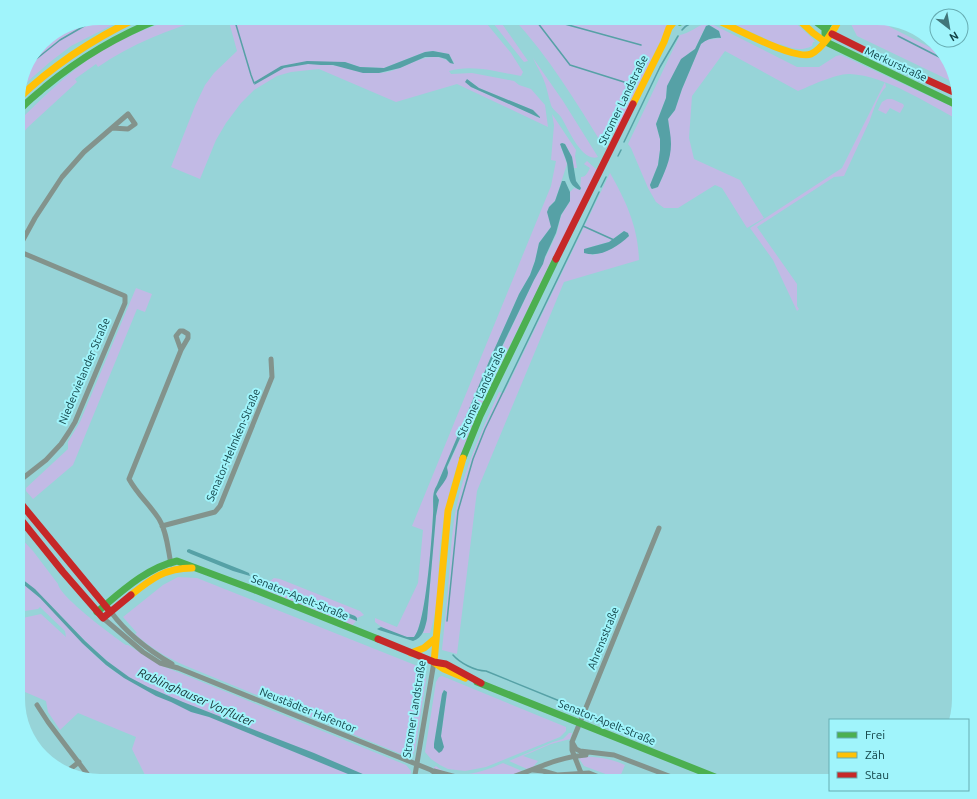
<svg xmlns="http://www.w3.org/2000/svg" width="977" height="799" font-family="Ubuntu,sans-serif">
  <rect width="100%" height="100%" fill="#97d4d8"/>
  <path fill="#c2bae5" fill-rule="evenodd" d="M100,18H126L71,46L50,62L20,88L27,63L46,38L69,24Z
    M176,18H208C170,29 131,44 98,67L96,64L75,79L77,82L27,128L18,140V122C40,100 65,76 90,58C116,40 147,28 176,18Z
    M228,18H404L435,21L437,18H482L511,53L523,72L521,76C498,72 472,64 449,71L451,74L472,73L514,81L519,85L531,89L545,105L548,127L457,84L396,102L319,69L291,72L277,76L254,90L241,103L226,123L216,140L200,179L171,167L195,106L205,85L214,73L237,51ZM433,51L449,54L454,63H451C428,45 403,73 379,73C371,73 360,71 352,70C349,69 346,67 343,67C326,64 300,62 283,68C273,71 264,79 254,85L285,65L322,62H345L360,67L384,68L425,52ZM467,79L479,88L533,110L538,118L532,114L471,87Z
    M489,18H498L528,61L524,62Z
    M513,18H667L666,19L669,23L617,130L613,129L604,147C576,102 549,57 513,18Z
    M724,18H790L813,39L815,42H813L812,46C800,52 791,48 780,44L779,45L738,26Z
    M851,18H879L890,27L943,54L951,64L955,83L857,36L850,22Z
    M707,23L712,24L797,67H819L836,56L841,55L959,110V120C926,103 887,76 850,74C837,73 810,86 798,91L725,51L692,96L689,138L694,159L740,180L764,218L747,228L722,188L715,185L678,208H664L656,202L648,188L631,148L628,144L680,35C690,33 697,26 707,23ZM709,25L719,31L721,38L706,40L701,44L682,89L675,110L668,119C670,142 673,153 663,175C661,181 659,186 655,189L650,185L658,165L660,150V139L656,124L666,98L667,86L689,53L695,49L706,26Z
    M533,58L563,101L598,157C582,163 568,128 561,117C558,113 552,109 551,105C548,96 547,87 543,78C540,71 536,65 533,58Z
    M885,82L886,87C879,93 873,111 870,120L844,176L834,177L757,227L797,284V306L799,309L797,311L773,260L750,228L842,168Z
    M887,99H892L903,104L904,106L900,113L890,108L886,114L878,110L882,102Z
    M552,114L576,150L575,156L577,168H574L572,157L565,144L562,143L561,147L567,164L555,201L549,207L551,227L539,243L535,261L530,275L519,294L490,359L437,485C431,494 434,504 433,515C432,536 426,625 414,637C402,638 384,630 375,622V618L397,627L418,583L423,530L412,526L551,186L556,161L551,160L554,125Z
    M587,161L597,170C570,225 543,279 516,333C492,383 465,433 451,486C446,505 442,526 440,546C438,575 439,605 430,633H423L427,619L436,516L439,500L436,494L475,405L534,280C542,265 549,250 556,235C559,228 559,220 562,214C568,203 571,205 570,192L574,188L580,190L581,177C586,177 588,172 590,168L584,164Z
    M610,173C626,201 638,227 639,260L564,282L477,491L457,654L442,650C444,630 446,610 448,590C450,565 451,539 455,514C463,471 481,432 499,392L504,393ZM624,231L629,236C617,246 607,252 592,255L587,248L609,242Z
    M136,288L152,294L145,312L137,309L73,465L33,499L26,491V488L68,449V442L80,422Z
    M18,535L33,551L58,584C60,597 113,636 126,645H128L160,665L406,765L411,771L410,781H148L132,749L136,737L78,713L60,730L48,712L46,701L18,689V619L41,614L66,637L65,631L40,607L38,609L18,612V580C56,606 79,647 117,673L119,670C81,643 55,604 18,576Z
    M178,577L197,578L425,669L426,680L415,749L413,755L406,756L186,666C166,657 152,649 135,634L137,633L123,617L163,585Z
    M274,578L280,579L360,611L364,615L357,618L355,616L272,584H270L356,621L352,626L267,591C267,584 268,582 274,578Z
    M442,676L566,727V731L560,737L486,767L465,771L448,769L440,765L431,759L425,752L436,682L439,677ZM444,690L447,693L441,736L434,744L442,694Z
    M569,733H572L570,739L551,744L523,756L538,761L533,767L527,769L509,761L553,742L563,739Z
    M578,757C595,756 610,758 625,765L619,779L584,766Z
    M503,763L522,771C515,774 507,778 499,780C478,786 453,775 433,768L436,766C455,782 483,772 503,763Z"/>
  <path fill="#56a1a6" d="M709,25L719,31L721,38C714,37 707,39 701,44L682,89L675,110L668,119C669,127 671,136 671,144C671,160 664,173 658,187L652,189L651,188L650,185L658,165L660,150V139L656,124L666,98L667,86L681,59L695,49L706,26Z
    M433,51L449,54L454,64L450,63L446,59L439,57H425L400,68L379,73H363L333,65H321L308,64L284,68L254,85L256,81L281,66L307,61L345,62L360,67L384,68L425,52Z
    M467,79L479,88L533,110L540,117V118L471,87L465,82Z
    M562,143L565,144L572,157L576,181L581,188L580,190C567,185 569,174 567,163C565,156 562,150 560,144Z
    M562,181H565L570,192V201L561,215L556,233L545,257L543,264L534,280L495,361L447,467C447,469 448,471 448,473C447,481 439,487 436,494L439,500L436,516L427,619C425,628 423,638 413,641L379,630L377,629L381,627L407,637H414C426,625 432,535 433,515C434,504 431,494 437,485L490,359L519,294L530,275L535,261L539,243L551,227L547,212L549,207L555,201Z
    M624,231L628,233L629,236C617,247 601,258 584,253V249L609,242Z
    M189,549L242,570L249,573L250,576L233,571L191,554L187,552V550Z
    M18,576L35,589L85,641L107,661L129,677L148,687L183,702L314,753L379,781H365L209,717L191,712L171,702L156,696L124,678L106,665L82,643L40,598L18,580Z
    M270,584H272L355,616L357,618V621L271,586Z
    M444,690L447,692L441,736L444,747L442,751L439,753L434,748V744L442,694Z"/>
  <g fill="none" stroke-linecap="round" stroke-linejoin="round">
    <path stroke="#56a1a6" stroke-width="1.5" d="M234,18L251,75L254,83L256,82
      M534,18L570,65L624,82
      M543,18L641,45
      M682,30C688,22 692,25 698,18
      M898,36L949,62
      M25,68L60,40L98,18
      M624,142L660,67L678,36
      M618,156L621,150
      M601,187L606,177
      M583,226L599,192
      M447,621L458,511L473,459L485,429L583,226L614,240
      M453,655C460,663 475,671 486,671L572,706"/>
    <path stroke="#83938c" stroke-width="5" d="M18,249L35,218L62,177L84,152L128,114L135,124L128,129L112,128
      M18,482L46,460L61,444L69,432L75,422L125,303V296L18,251
      M162,526L215,512L220,506L272,377L271,359
      M171,564C168,550 167,532 159,519C150,505 137,494 129,479L181,350L188,338V334L183,331H180L176,336L181,350
      M111,612C127,634 148,650 172,664
      M103,618L143,652L160,663L178,668L431,770L439,776L454,781
      M37,705L48,722L91,779
      M572,742L576,749L580,751L614,755L682,781
      M533,770L543,771L557,775L589,773L609,781
      M434,771L471,781
      M65,773L79,762
      M581,773L572,750V742L659,528
      M414,781L434,662
      M500,781C529,773 555,757 586,755"/>
    <path stroke="#4caf50" stroke-width="7" d="M811,18L832,34
      M680,22L685,18
      M825,34V30L832,18
      M824,41L959,106
      M18,112C26,102 36,95 45,87C81,57 119,35 162,18
      M463,458L480,416L556,259
      M97,612C121,592 146,568 177,561L255,590L378,639
      M477,682L725,781"/>
    <path stroke="#ffc107" stroke-width="7" d="M713,18C731,26 795,61 811,54C822,49 835,29 840,18
      M797,18L813,33L824,41
      M18,99C53,65 93,39 137,18
      M633,104L664,42L669,28L677,18
      M131,595C151,579 165,568 192,568
      M411,653L424,648L436,638
      M434,662L448,511L463,458
      M435,663L444,669L465,678"/>
    <path stroke="#c62828" stroke-width="7" d="M832,34L890,63L958,94
      M556,259L633,104
      M18,500L108,609
      M18,516L63,572L103,618L131,595
      M378,639L434,662L446,664L481,683"/>
  </g>
  <g text-anchor="middle" dominant-baseline="central" stroke-width="4" stroke-linejoin="round" paint-order="stroke">
    <g font-size="11" fill="#124347" stroke="#a0f4fb">
      <text transform="translate(896 64) rotate(25)">Merkurstraße</text>
      <text transform="translate(623 100) rotate(-64)">Stromer Landstraße</text>
      <text transform="translate(84 371) rotate(-67)">Niedervielander Straße</text>
      <text transform="translate(481 392) rotate(-65)">Stromer Landstraße</text>
      <text transform="translate(233 445) rotate(-67)">Senator-Helmken-Straße</text>
      <text transform="translate(300 597) rotate(22)">Senator-Apelt-Straße</text>
      <text transform="translate(603 638) rotate(-68)">Ahrensstraße</text>
      <text transform="translate(414 709) rotate(-81)">Stromer Landstraße</text>
      <text transform="translate(308 710) rotate(22)">Neustädter Hafentor</text>
      <text transform="translate(607 722) rotate(22)">Senator-Apelt-Straße</text>
    </g>
    <g font-size="12" font-style="italic" fill="#152f31" stroke="#a0f4fb">
      <text transform="translate(196 697) rotate(24)">Rablinghauser Vorfluter</text>
    </g>
  </g>
  <path d="M0 0H977V799H0ZM100 25H877A75 75 0 0 1 952 100V699A75 75 0 0 1 877 774H100A75 75 0 0 1 25 699V100A75 75 0 0 1 100 25Z" fill="#a0f4fb" fill-rule="evenodd"/>
  <rect x="829" y="719" width="140" height="72" fill="#a0f4fb" stroke="#67adb3"/>
  <rect x="837" y="732" width="20" height="6" fill="#4caf50" stroke="#67adb3"/>
  <text x="865" y="739" font-size="12" fill="#124347">Frei</text>
  <rect x="837" y="752" width="20" height="6" fill="#ffc107" stroke="#67adb3"/>
  <text x="865" y="759" font-size="12" fill="#124347">Zäh</text>
  <rect x="837" y="772" width="20" height="6" fill="#c62828" stroke="#67adb3"/>
  <text x="865" y="779" font-size="12" fill="#124347">Stau</text>
  <g transform="translate(949 28) rotate(149)"><circle r="19" fill="#a0f4fb" stroke="#67adb3"/>
  <path d="M0-3L7 15L0 10L-7 15Z" fill="#41767a"/>
  <text y="-6" font-size="11" font-weight="bold" text-anchor="middle" fill="#124347">N</text>
  </g>
</svg>
